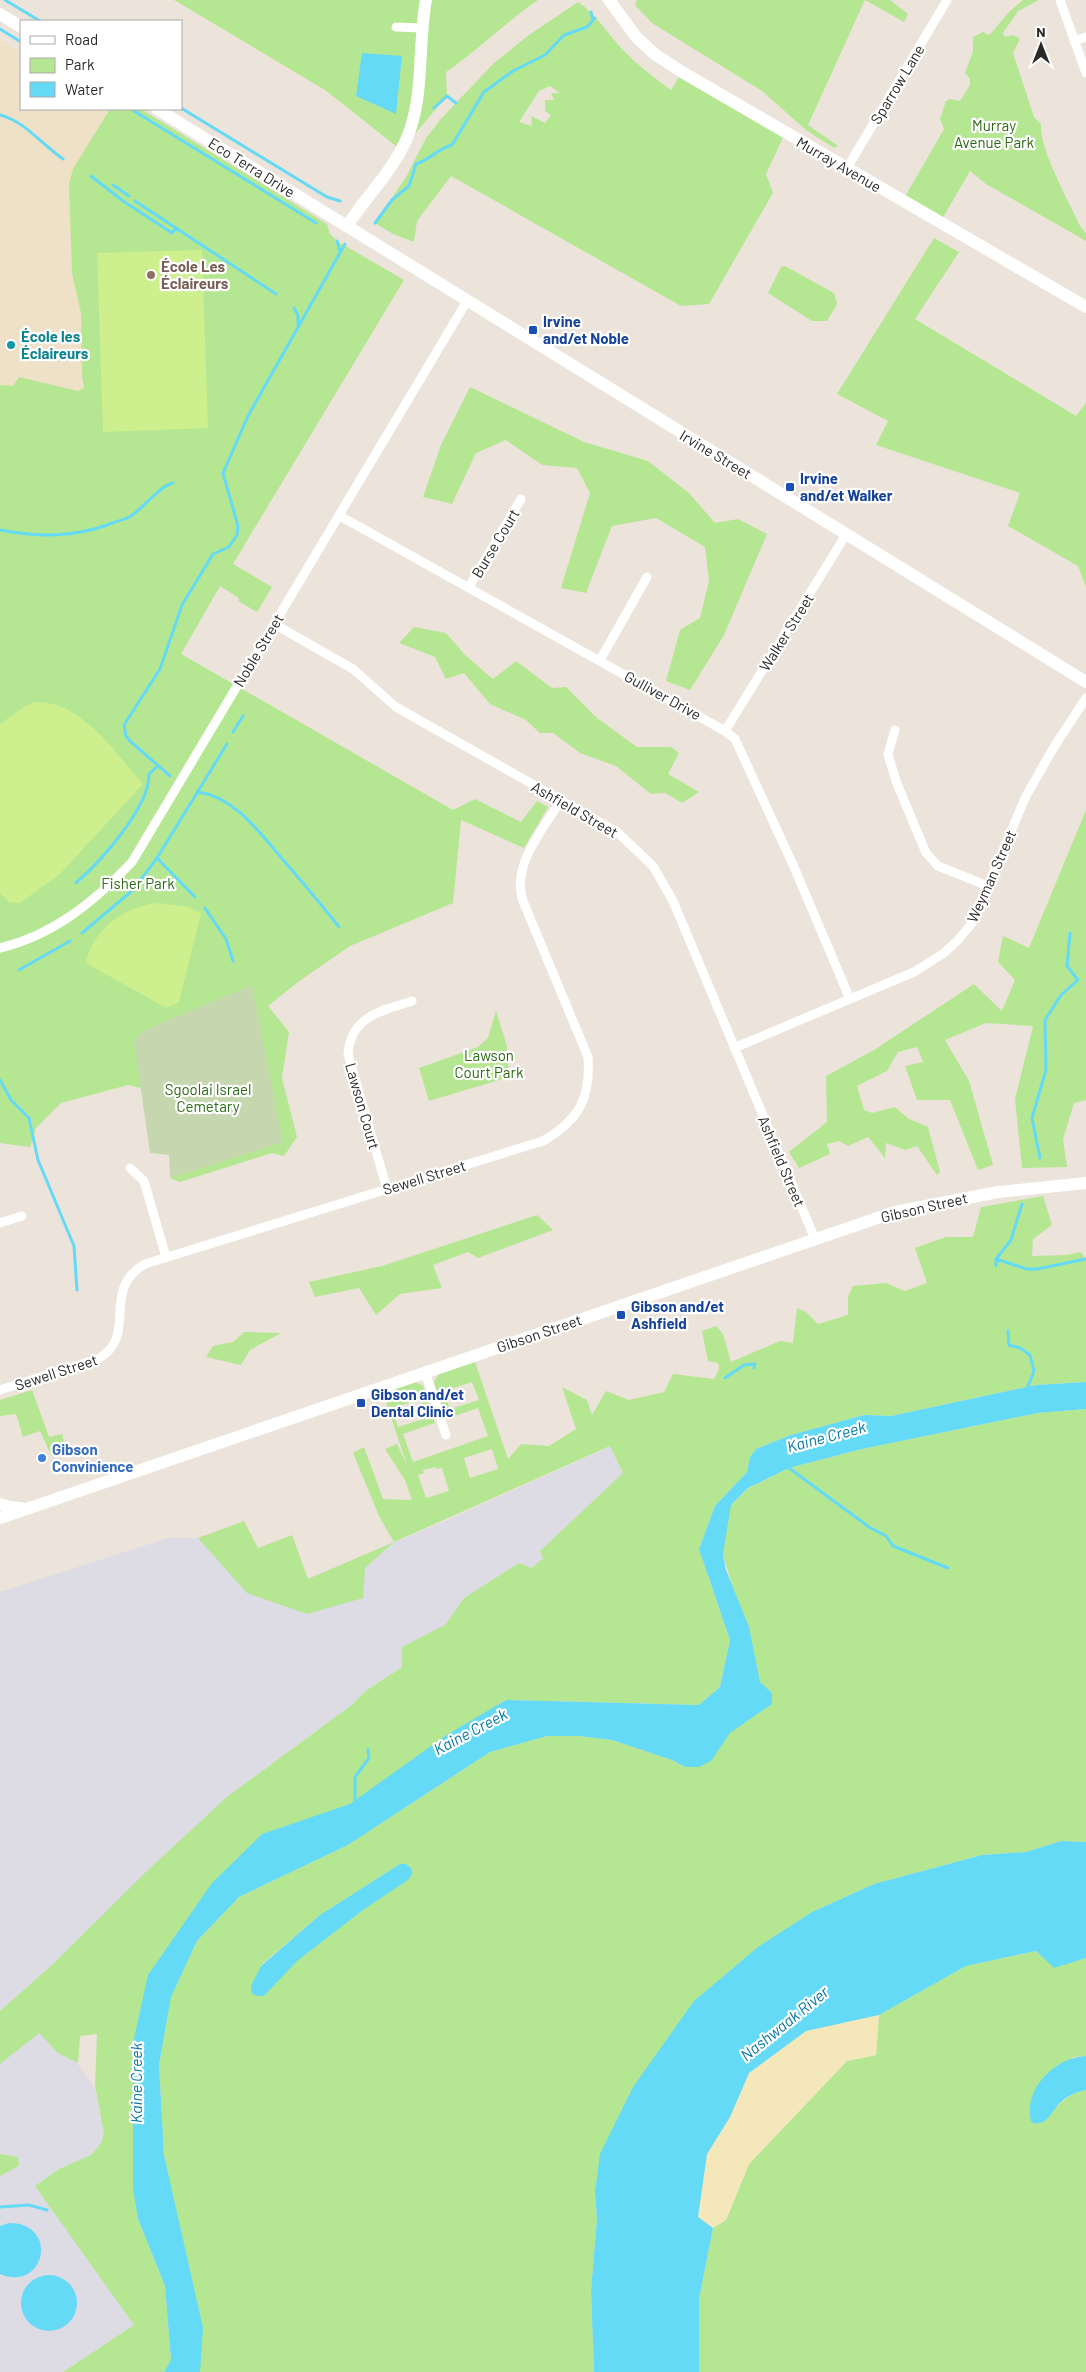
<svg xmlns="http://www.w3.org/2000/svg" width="1086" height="2372" font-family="Barlow,sans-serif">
  <rect width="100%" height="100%" fill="#ece3da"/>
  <path fill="#dddbe4" d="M611,1446L628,1478L543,1558L480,1614L367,1690L349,1707L228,1796L54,1963L0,2011V1592L168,1538H198L263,1575L307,1579L448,1520Z
    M43,2013L95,2089L104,2135L101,2143L91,2155L59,2169L35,2186L134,2325L63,2372H0V2044Z"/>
  <path fill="#efe0c8" d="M0,39L21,52V109H128L302,224L0,480Z"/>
  <path fill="#b5e792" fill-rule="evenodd" d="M174,0H538C506,22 478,50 446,72L447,96L401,150L325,90Z
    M637,0H890L908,14L904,22L865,0L808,125L838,146L834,148L806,130L762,91L652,23L635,5Z
    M1023,0H1039L1018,11L1003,33L1005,37L1013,35L1020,39L1013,53L1034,117L1041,124C1039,149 1069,201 1080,226L1086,233V241L986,184L970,171L941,221L903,200L944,129L940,119L946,101L950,99L960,101L970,85V79L965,73L973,51V37L983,32L988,35L992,32L1008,13Z
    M578,2C596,14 608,34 623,50C638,65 654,78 671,90L682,72L785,133L766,174L773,193L709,304L681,306L451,176L417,221L414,242L393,234L375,223L406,177L426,138L440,120L494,63L529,35ZM550,86L560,93H551L554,100H545V111L551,115L545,123L531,116L532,126L519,122L539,91Z
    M110,109H141L327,224L330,234L337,241L404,280L233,564L272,587L257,612L238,601L239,598L220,586L181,654L453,810L475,799L521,822L537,801L548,807L524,848L461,820L453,903L350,946L298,982L268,1006L289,1032L282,1078L297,1137L284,1156L272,1153L180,1182L170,1178L180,1162L141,1088L128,1085L61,1103L36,1128L30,1147L0,1143V385L13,386L19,377L78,391L84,388L82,376L81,313L72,273L69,184L73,169Z
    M934,238L959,252L915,319L1076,416L1086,403V587L1078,566L1008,526L1020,493L876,445L888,421L837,394Z
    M785,266L834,293L837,304L827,321H812L768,293L781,267Z
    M470,387L584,442L648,461L689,493L715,523L738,519L767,534L724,635L690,690L666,681L680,630L700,618L709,581L705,547L656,518L612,526L586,593L561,588L590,493L577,468L542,465L506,440L476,453L452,504L423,497L441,445Z
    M414,627L446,633L466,656L493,679L516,661L552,688L566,687L597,718L637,747H671L679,753L668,774L699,792L682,803L665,793L651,794L616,766L580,753L553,733H540L526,720L490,704L464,673L446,679L435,657L399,643Z
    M1086,810V1100L1074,1103L1063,1139L1067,1167L1022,1168L1015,1099L1033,1026L986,1023L945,1040L969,1081L993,1165L978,1170L950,1100H917L905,1066L923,1062L917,1047L898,1052L887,1071L857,1086L864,1110L872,1113L895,1107L909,1119L928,1127L940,1172L937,1175L917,1146L905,1150L886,1143L885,1158L868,1137L848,1146L839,1141L827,1144L830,1154L799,1168L789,1152L827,1122L826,1076L874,1050L974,984L1002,1011L1015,980L998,962L1003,936L1029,948Z
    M496,1011L507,1046L509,1077L429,1101L419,1068L478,1047L488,1038Z
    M1043,1196L1052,1225L1033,1239L1032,1256L1066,1255L1081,1252L1086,1259V1382L1036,1385L891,1416L864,1415L791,1435L756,1449L750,1457L747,1472L715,1506L699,1549L730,1640L720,1687L699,1705L505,1700L350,1804L148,1975L138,2219L165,2286L171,2360L164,2372H63L134,2325L35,2186L59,2169L91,2155L101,2143L104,2134L95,2085L97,2034L80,2036L78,2063L58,2053L39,2033L0,2064V2011L54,1963L149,1869L228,1796L349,1707L367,1690L402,1667V1647L445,1625L464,1598L519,1563L532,1568L543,1558L540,1551L623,1473L610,1446L394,1542L365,1568L363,1598L307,1614L247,1593L198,1538L244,1521L258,1548L292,1535L308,1579L394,1542L379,1516L353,1453L364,1447L383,1499L412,1500L405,1480L385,1449L397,1444L407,1465L383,1393L415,1382L423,1386L435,1423L403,1434L413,1462L488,1436L478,1408L446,1419L434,1382L439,1374L475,1362L508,1459L521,1444L549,1446L576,1429L562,1387L587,1400L592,1415L606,1391L629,1400L664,1392L673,1374L714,1379L719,1369L718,1363L708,1361L702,1331L716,1326L723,1334L731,1362L780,1341L793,1343L797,1308L806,1312L818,1324L848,1315V1296L853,1286L886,1283L905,1291L927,1283L915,1248L946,1237H973L981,1207ZM472,1382L479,1400L450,1409L444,1391ZM421,1399L427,1418L398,1427L392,1408ZM492,1449L498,1469L470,1478L464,1458ZM435,1467L436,1469L442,1468L449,1491L426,1498L418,1475L424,1473L423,1470Z
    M537,1215L553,1230L478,1258L468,1252L433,1265L442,1288L400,1294L376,1315L359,1288L315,1297L309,1282L382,1266Z
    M244,1332L281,1333L250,1350L241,1365L206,1357L213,1346L233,1342Z
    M32,1390L49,1437L62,1434L66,1451L51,1455L40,1431L23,1437L16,1414L0,1416V1400Z
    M1086,1409V1842L1061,1841L1026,1852L982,1855L874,1884L812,1912L595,2192L597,2219L591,2291L594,2372H200L164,2155L159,2065L171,1996L197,1941L239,1897L348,1845L490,1752L547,1736H579L612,1740L672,1760L685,1767L711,1761L729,1733L772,1704V1693L760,1682L723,1554L726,1522L731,1505L749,1488L789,1468L862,1449L1038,1413ZM400,1864L366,1908L348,1921L294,1957L260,1966L320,1915Z
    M1036,1951L1054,1967L1086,1958V2056L1074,2057L1047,2073L1045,2121C1057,2106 1066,2094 1086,2090V2372H699V2299L713,2228L726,2220L749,2164L847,2061L876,2055L879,2015L966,1966Z
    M0,2154L18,2157L19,2166L0,2176Z"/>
  <path fill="#f4e7ba" d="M879,2015L876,2055L847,2061L749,2164L726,2220L713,2228L698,2217L707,2154L730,2117L749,2073L806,2031Z"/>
  <path fill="#c6d7b0" d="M252,985L283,1142L170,1178L169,1155L150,1153L134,1041L136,1037L145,1030Z"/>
  <path fill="#cdef8d" d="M202,250L208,428L103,432L97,253Z
    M36,702C82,701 115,753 143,784L60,874L20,903L9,902L0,893V724L25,706Z
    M159,903L189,907L201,913L179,1002L166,1008L86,963C93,928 126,906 159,903Z"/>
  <path fill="#65daf6" d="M362,53L402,56L396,114L356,96Z
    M1086,1382V1409L1038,1413L862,1449L789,1468L748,1488L731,1505L723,1554L726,1570L749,1627L760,1682L772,1693V1704L730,1733L711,1761L699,1767H685L672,1760L612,1740L579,1736H547L490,1752L348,1845L239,1897L197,1941L171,1997L159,2065L164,2155L203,2328L200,2372H164L171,2360L165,2286L138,2219L133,2188V2043L148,1975L212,1883L262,1834L350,1804L445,1736L506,1700L699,1705L720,1687L730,1640L699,1549L715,1506L747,1472L750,1457L756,1449L791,1435L864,1415L891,1416L1036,1385Z
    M1061,1841L1086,1842V1958L1054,1968L1036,1951L966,1966L879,2015L806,2031L749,2073L730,2117L707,2154L698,2217L713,2228L699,2299V2372H594L591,2291L597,2219L595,2192L600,2154L633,2087L694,2001L758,1947L812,1912L874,1884L982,1855L1026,1852Z
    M400,1864H406L411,1868L412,1874L408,1880L363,1910L297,1961L264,1996H257L252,1993L251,1986L261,1966L320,1915Z
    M1086,2056V2090C1077,2092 1068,2095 1061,2102C1052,2110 1046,2129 1031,2122C1023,2089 1054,2058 1086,2056Z
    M9,2223C60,2223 45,2293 0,2274V2226Z
    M21 2303a28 28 0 1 1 56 0a28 28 0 1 1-56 0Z"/>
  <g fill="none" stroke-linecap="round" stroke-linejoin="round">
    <path stroke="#65daf6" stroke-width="3" d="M5,0L40,21
      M591,12L593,20
      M0,29L21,42
      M181,108L327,197L340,201
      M434,108L447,96L456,103
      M134,111L316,223
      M0,115C26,122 41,144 63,159
      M91,176L123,201L172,233L176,228L276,294
      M113,185L129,196
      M135,201L176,228
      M375,223L392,200L409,186L416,164C432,159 435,150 452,145L484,92L513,71L545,55L564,35L587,27L595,18
      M337,241L340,252
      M294,308L298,315V324
      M0,530C38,537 72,538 110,524C116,521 125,520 131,516C142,509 162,484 173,483
      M233,732L243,716
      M170,776L130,741L126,736L124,725L160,669L182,605L213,554L229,547L237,535L238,526L223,473L248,416L345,244
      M198,792C236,797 261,835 285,862C303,883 322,905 339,927
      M157,858L195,897
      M76,883C100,862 150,807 149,774L158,766
      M205,908L226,939L233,961
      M82,933L133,890L157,858L227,744
      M19,970L70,941
      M0,1080L11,1100L29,1118L38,1160L74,1246L77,1290
      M1040,1158L1032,1118L1046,1070L1045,1020L1061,995L1078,980L1067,966L1070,933
      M996,1259L1027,1269H1037L1086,1259
      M996,1266V1259L1011,1240L1022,1204
      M1008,1331L1009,1345L1020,1348L1030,1355L1034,1371L1028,1386
      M725,1378L744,1365L755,1364L754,1368
      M789,1468L869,1527L886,1536L893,1546L948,1568
      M355,1800V1777L369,1758L368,1749
      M0,2207L29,2205L47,2210"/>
    <path stroke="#fff" stroke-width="9" d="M1060,0L1086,73
      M396,27L422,28
      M1074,41L1086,37
      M847,168L947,0
      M340,516L725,731L735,739L794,867L850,999
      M469,587L521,499
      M274,624L353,669L396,707L617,832L653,866L673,901L815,1239
      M600,660L647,577
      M895,730L888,754L896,781L926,853L938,866L988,886
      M725,731L847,533
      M0,948C54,935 95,901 132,862L467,301
      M734,1048L914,972L944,953L958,940L972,923L1026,796L1054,747L1086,698
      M130,1168L144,1181L166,1257
      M387,1189L348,1054C351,1016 381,1011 412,1001
      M0,1223L22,1216
      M425,1372L446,1435
      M0,1390L98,1359C140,1334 99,1291 145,1264L543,1141C579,1120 591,1098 588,1057L523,901C511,865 543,830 561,800"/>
    <path stroke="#fff" stroke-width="12" d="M609,0L637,38L656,55L682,72L1086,307
      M0,14L21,27
      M157,109L1086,682
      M347,226C367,195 398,166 410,130C424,89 418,43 426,0
      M0,1504L10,1507L21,1508
      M0,1518L895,1212L998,1192L1086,1183"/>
  </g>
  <circle fill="#8d6e63" stroke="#fff" stroke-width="2" cx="151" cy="275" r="5"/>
  <g fill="#1a4fb4" stroke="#fff" stroke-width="2">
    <rect x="528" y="325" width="10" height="10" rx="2.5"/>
    <rect x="785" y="482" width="10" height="10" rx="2.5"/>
    <rect x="616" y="1310" width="10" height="10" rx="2.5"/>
    <rect x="356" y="1398" width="10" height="10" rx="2.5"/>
  </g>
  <circle fill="#0f9aa8" stroke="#fff" stroke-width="2" cx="11" cy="345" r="5"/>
  <circle fill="#3f7fe0" stroke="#fff" stroke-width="2" cx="42" cy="1458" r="5"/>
  <g text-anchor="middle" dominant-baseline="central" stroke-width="4.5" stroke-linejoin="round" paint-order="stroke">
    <g font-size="15" fill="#292929" stroke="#fff">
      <text transform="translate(897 84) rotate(-59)">Sparrow Lane</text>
      <text transform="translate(839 164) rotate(30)">Murray Avenue</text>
      <text transform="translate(252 167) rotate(32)">Eco Terra Drive</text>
      <text transform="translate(716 454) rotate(31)">Irvine Street</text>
      <text transform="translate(495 543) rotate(-59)">Burse Court</text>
      <text transform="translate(786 632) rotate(-58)">Walker Street</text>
      <text transform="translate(258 650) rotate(-59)">Noble Street</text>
      <text transform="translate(663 695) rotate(29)">Gulliver Drive</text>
      <text transform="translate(575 809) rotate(30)">Ashfield Street</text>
      <text transform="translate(991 876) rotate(-66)">Weyman Street</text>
      <text transform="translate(363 1106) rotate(74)">Lawson Court</text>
      <text transform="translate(782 1161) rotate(67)">Ashfield Street</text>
      <text transform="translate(424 1177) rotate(-17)">Sewell Street</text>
      <text transform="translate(924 1207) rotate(-13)">Gibson Street</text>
      <text transform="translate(539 1333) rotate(-19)">Gibson Street</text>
      <text transform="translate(56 1372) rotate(-18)">Sewell Street</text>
    </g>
    <g font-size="15" fill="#2d6a15" stroke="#fff">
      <text x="994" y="125">Murray<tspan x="994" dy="17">Avenue Park</tspan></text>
      <text x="138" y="883">Fisher Park</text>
      <text x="489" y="1055">Lawson<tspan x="489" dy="17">Court Park</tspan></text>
      <text x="208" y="1089">Sgoolai Israel<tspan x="208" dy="17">Cemetary</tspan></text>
    </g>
    <g font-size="15" font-weight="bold" fill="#785e54" stroke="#fff" text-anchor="start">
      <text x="161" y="266">École Les<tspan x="161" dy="17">Éclaireurs</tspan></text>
    </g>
    <g font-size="15" font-weight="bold" fill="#164399" stroke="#fff" text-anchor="start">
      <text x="543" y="321">Irvine<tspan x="543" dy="17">and/et Noble</tspan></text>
      <text x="800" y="478">Irvine<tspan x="800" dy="17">and/et Walker</tspan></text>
      <text x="631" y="1306">Gibson and/et<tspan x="631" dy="17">Ashfield</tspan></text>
      <text x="371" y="1394">Gibson and/et<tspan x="371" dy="17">Dental Clinic</tspan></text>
    </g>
    <g font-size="15" font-weight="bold" fill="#0d838f" stroke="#fff" text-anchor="start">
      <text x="21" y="336">École les<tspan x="21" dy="17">Éclaireurs</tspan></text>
    </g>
    <g font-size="15" font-weight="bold" fill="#366cbe" stroke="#fff" text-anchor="start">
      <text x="52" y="1449">Gibson<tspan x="52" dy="17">Convinience</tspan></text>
    </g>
    <g font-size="16" font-style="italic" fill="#0577a1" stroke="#fff">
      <text transform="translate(826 1436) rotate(-15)">Kaine Creek</text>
      <text transform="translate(470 1731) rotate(-28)">Kaine Creek</text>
      <text transform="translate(784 2023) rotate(-39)">Nashwaak River</text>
      <text transform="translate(135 2083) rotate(-90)">Kaine Creek</text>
    </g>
  </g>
  <rect x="20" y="20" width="162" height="90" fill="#ffffff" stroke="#a9a9a9"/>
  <rect x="30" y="36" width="25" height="8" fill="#ffffff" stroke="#a9a9a9"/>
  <text x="65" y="45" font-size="15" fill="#292929">Road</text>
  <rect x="30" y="58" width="25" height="15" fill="#b5e792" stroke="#a9a9a9"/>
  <text x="65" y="70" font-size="15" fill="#292929">Park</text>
  <rect x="30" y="82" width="25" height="15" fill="#65daf6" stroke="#a9a9a9"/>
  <text x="65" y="95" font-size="15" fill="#292929">Water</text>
  <g transform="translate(1041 45)" stroke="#ffffff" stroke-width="4" paint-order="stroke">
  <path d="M0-4L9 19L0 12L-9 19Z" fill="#292929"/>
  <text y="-8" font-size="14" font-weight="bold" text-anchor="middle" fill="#292929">N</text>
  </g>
</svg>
